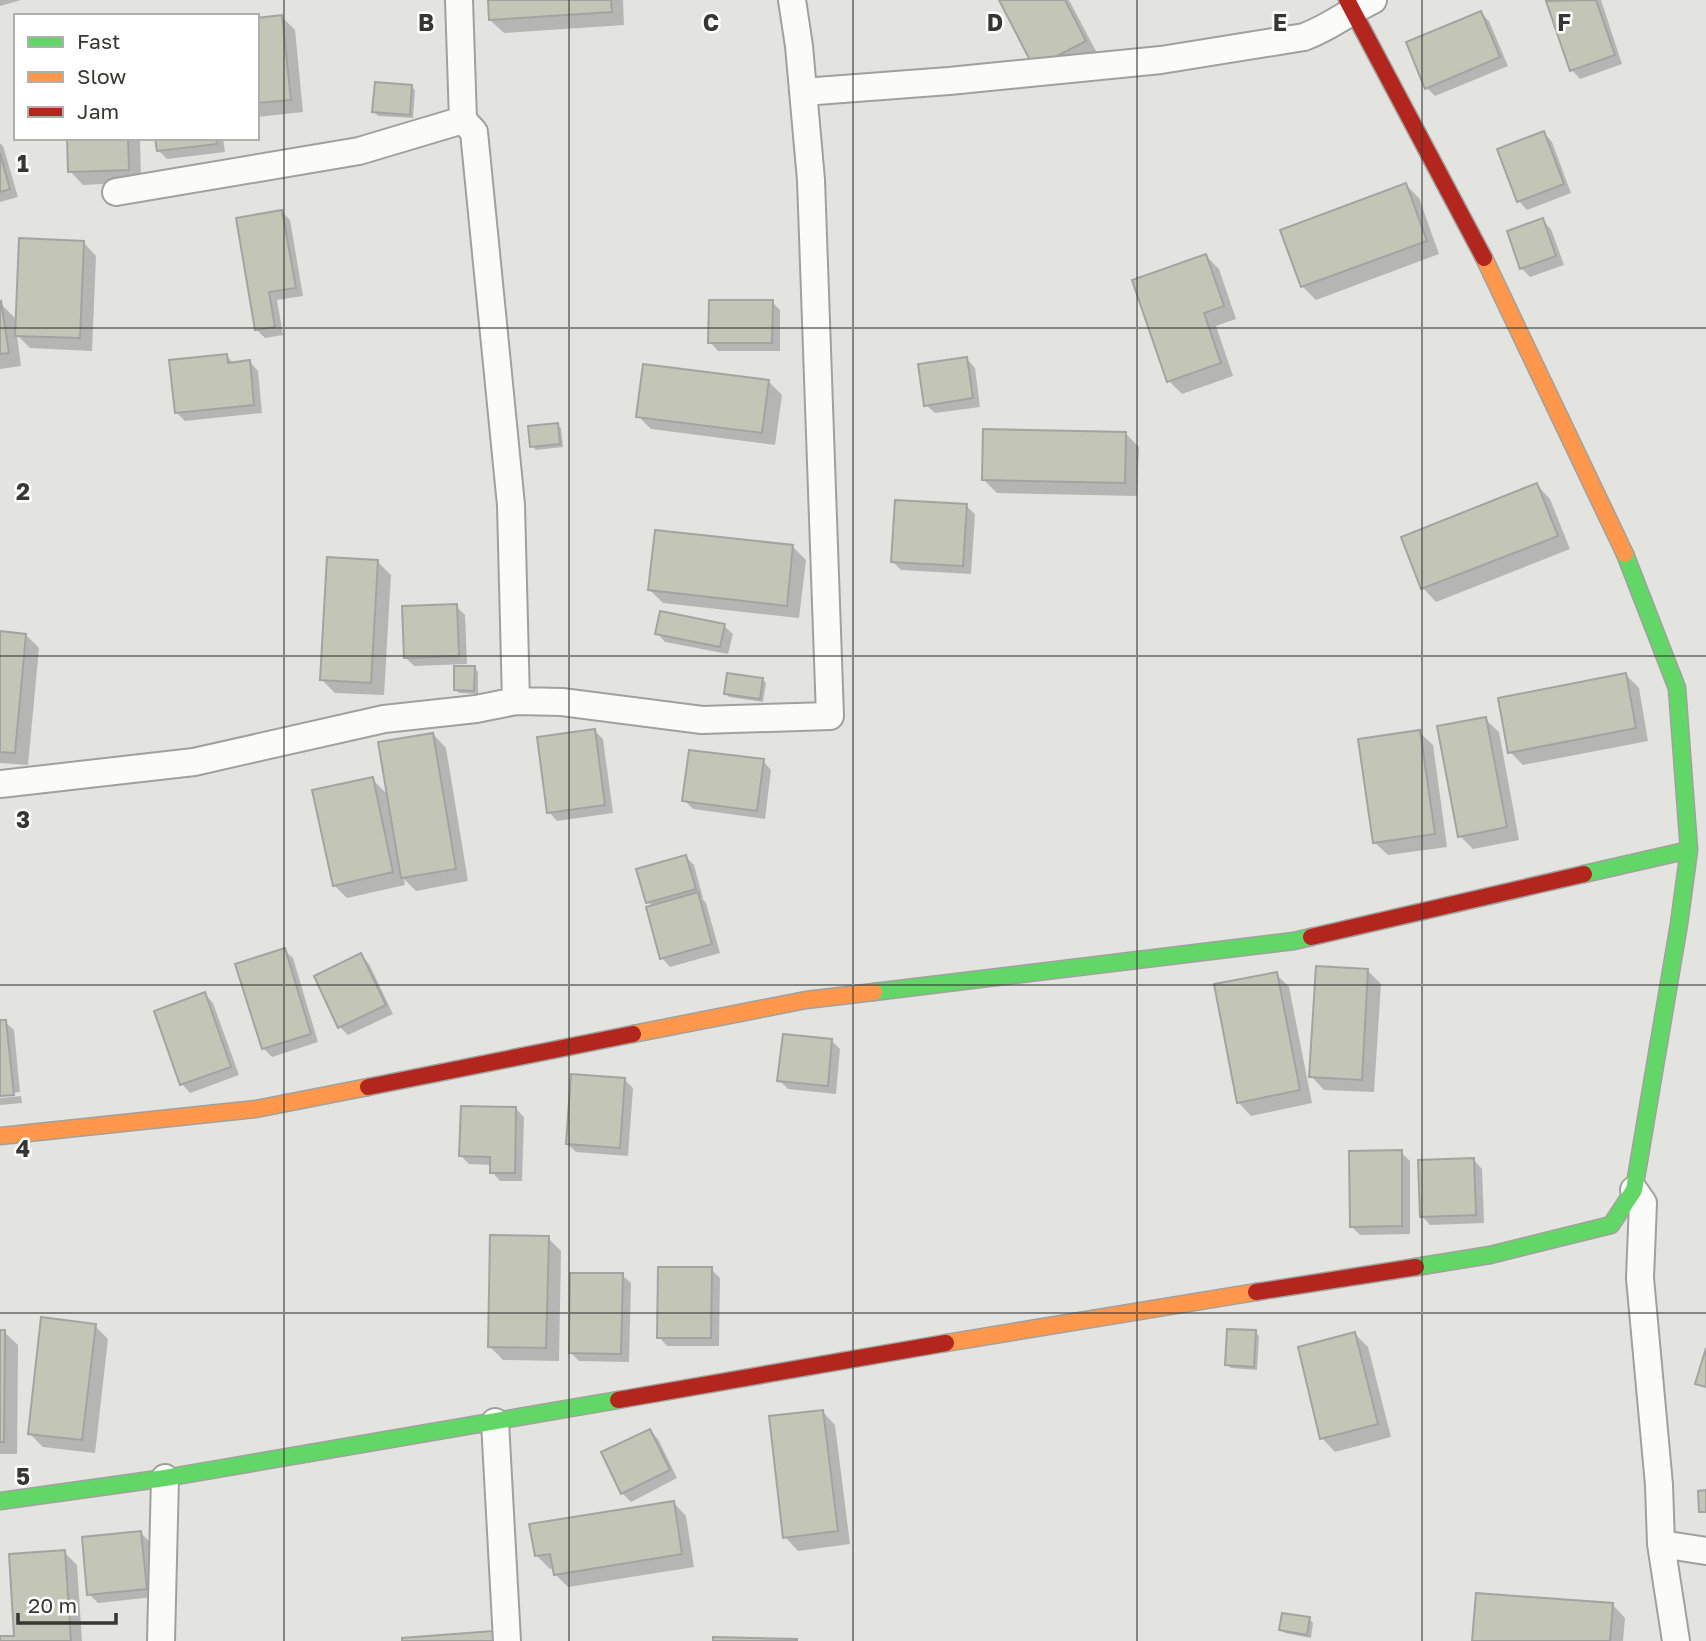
<svg xmlns="http://www.w3.org/2000/svg" width="1706" height="1641" font-family="'Golos Text',sans-serif">
  <rect width="100%" height="100%" fill="#e3e4e0"/>
  <path fill="#0003" d="M0,0H21L0,6Z
    M489,0H623L624,25L504,33L490,20Z
    M1001,0H1069L1098,55L1036,67Z
    M1554,0H1601L1622,64L1580,79L1572,70L1548,2Z
    M1481,13L1489,21L1508,66L1435,96L1427,88Z
    M282,17L295,30L303,112L257,117V19Z
    M411,86L415,90L413,118L378,116L374,112Z
    M1544,133L1552,142L1571,193L1527,210L1519,201Z
    M69,138H140L141,182L83,185L70,171Z
    M157,138H223L225,152L167,159L158,150Z
    M0,143L3,146L18,197L0,202Z
    M1406,185L1419,198L1439,254L1316,300L1302,286Z
    M282,212L290,220L303,296L277,300L283,335L265,338L257,330Z
    M1542,220L1551,229L1564,265L1530,277L1521,268Z
    M83,242L96,256L92,351L30,348L17,335L21,366L0,369V303L14,317L17,324Z
    M1206,256L1219,269L1236,319L1216,326L1233,376L1182,394L1169,381Z
    M772,302L780,310V351H718L710,342Z
    M227,356L234,364L250,362L258,371L262,413L185,421L177,413Z
    M967,359L975,368L980,407L935,413L926,405Z
    M769,382L782,395L775,445L651,429L638,416Z
    M557,425L561,428L563,447L536,450L532,446Z
    M1126,434L1139,447L1137,496L997,493L984,480Z
    M1537,485L1550,499L1570,549L1436,602L1423,588L1403,538Z
    M966,506L975,514L971,574L901,570L893,562Z
    M793,547L806,560L799,618L663,603L650,590Z
    M378,562L391,575L384,695L335,693L322,680Z
    M456,606L465,615L467,664L414,666L406,658Z
    M724,626L733,634L728,654L665,642L657,633Z
    M0,633L26,635L39,648L28,765L0,763Z
    M475,668L478,672V694L459,693L455,689Z
    M1626,675L1639,688L1648,741L1523,765L1510,752Z
    M762,679L766,683L763,702L729,697L726,693Z
    M1485,719L1499,732L1519,840L1473,849L1460,836Z
    M595,731L603,739L613,813L557,821L549,812Z
    M1419,732L1433,745L1447,847L1388,855L1374,842Z
    M433,734L446,748L468,881L416,891L404,879L405,885L347,898L334,885L372,779L389,796Z
    M763,761L771,770L765,819L693,809L684,800Z
    M686,857L694,865L703,898H702L706,903L720,953L670,967L662,958L652,907L648,902Z
    M284,950L293,958L318,1042L272,1057L263,1048Z
    M361,955L369,964L393,1014L348,1035L340,1027Z
    M1368,971L1381,984L1374,1092L1324,1090L1311,1076Z
    M1276,974L1289,987L1312,1103L1251,1116L1238,1102Z
    M205,994L213,1003L239,1075L190,1093L182,1084Z
    M0,1022H5L14,1030L20,1092L0,1094Z
    M831,1040L840,1049L836,1094L788,1089L779,1080Z
    M625,1080L633,1088L628,1156L576,1152L567,1144Z
    M21,1096L22,1103L0,1105V1098Z
    M516,1109L524,1117L522,1181H500L492,1172V1165L469,1164L461,1156Z
    M1401,1152L1410,1161V1234L1360,1235L1351,1226Z
    M1474,1160L1482,1169L1484,1223L1430,1225L1422,1216Z
    M548,1238L561,1251L559,1361L503,1360L490,1347Z
    M711,1269L720,1278L719,1346H667L659,1337Z
    M622,1275L631,1283L629,1362L579,1361L571,1353Z
    M95,1326L108,1339L95,1453L43,1447L30,1434Z
    M0,1332H4L18,1345L17,1454H0Z
    M1255,1332L1259,1336L1257,1370L1231,1368L1227,1365Z
    M1355,1334L1368,1347L1391,1437L1335,1452L1322,1438Z
    M822,1411L835,1425L850,1544L798,1551L785,1537Z
    M650,1431L658,1439L677,1478L631,1502L622,1493Z
    M673,1502L686,1516L694,1567L568,1587L555,1574L554,1568L550,1569L536,1555Z
    M141,1533L149,1541L154,1597L98,1603L89,1594Z
    M64,1552L77,1565L82,1641H0V1638L16,1637Z
    M1612,1604L1625,1618L1623,1641H1474Z
    M1309,1619L1313,1623L1311,1638L1285,1633L1281,1629Z"/>
  <path fill="#c3c6b7" stroke="#a3a4a1" stroke-width="2" d="M488,0H611L612,12L489,20Z
    M999,0H1065L1086,41L1034,68Z
    M1596,0L1615,55L1570,71L1546,1Z
    M1481,11L1500,57L1425,89L1406,42Z
    M282,15L291,100L257,103V18Z
    M375,82L412,85L410,115L372,112Z
    M1544,131L1564,184L1517,202L1497,149Z
    M67,138H128L129,170L68,172Z
    M155,138H216L217,144L157,151Z
    M0,153L10,189L0,192Z
    M1406,183L1427,241L1301,287L1280,230Z
    M282,210L296,288L269,292L275,327L255,330L236,218Z
    M1543,218L1556,256L1520,269L1507,231Z
    M19,238L84,241L80,338L15,336Z
    M1206,254L1224,306L1204,313L1221,363L1167,382L1132,280Z
    M709,300H773L772,343H708Z
    M1,301L9,353L0,354V302Z
    M227,354L228,363L250,360L254,405L175,413L169,360Z
    M967,357L973,398L924,406L918,364Z
    M643,364L769,380L762,433L636,417Z
    M558,423L560,444L530,447L528,426Z
    M983,429L1126,432L1125,483L982,480Z
    M1537,483L1558,536L1421,589L1401,537Z
    M895,500L967,504L963,566L891,562Z
    M655,530L793,545L787,606L648,590Z
    M327,557L378,560L371,683L320,680Z
    M457,604L459,656L404,658L402,606Z
    M660,611L725,624L720,647L655,634Z
    M0,631L26,634L15,753L0,752Z
    M454,666H475L474,691L454,690Z
    M727,673L763,678L760,699L724,694Z
    M1626,673L1636,728L1508,753L1498,698Z
    M1486,717L1507,827L1458,837L1437,726Z
    M595,729L605,805L547,813L537,737Z
    M1420,730L1435,834L1373,843L1358,739Z
    M433,733L456,869L401,878L378,742Z
    M689,750L764,759L757,811L682,801Z
    M373,777L393,872L333,886L312,790Z
    M686,855L696,889L646,903L636,869Z
    M698,892L712,944L660,959L646,907Z
    M285,948L311,1034L262,1049L235,964Z
    M361,953L386,1005L338,1028L314,976Z
    M1316,966L1368,969L1362,1080L1309,1077Z
    M1277,972L1300,1090L1237,1103L1214,984Z
    M205,992L231,1067L180,1085L154,1011Z
    M0,1020H6L14,1095L0,1096Z
    M783,1034L832,1039L828,1086L777,1081Z
    M571,1074L625,1078L620,1148L566,1144Z
    M461,1106L516,1107L515,1173H490V1157L459,1156Z
    M1402,1150V1226L1350,1227L1349,1151Z
    M1474,1158L1476,1215L1420,1217L1418,1160Z
    M490,1235L549,1236L546,1348L488,1347Z
    M658,1267H712L711,1338H657Z
    M570,1273H623L621,1354L569,1353Z
    M41,1317L96,1324L82,1440L28,1434Z
    M1227,1329L1256,1330L1254,1367L1225,1365Z
    M0,1330H5L4,1442H0Z
    M1355,1332L1378,1424L1320,1439L1298,1347Z
    M1706,1348V1387L1695,1384Z
    M823,1410L838,1531L783,1538L769,1416Z
    M650,1429L670,1470L621,1494L601,1452Z
    M1706,1490V1512H1699L1698,1491Z
    M674,1501L682,1554L554,1575L550,1554L535,1556L529,1524Z
    M141,1531L147,1589L87,1595L82,1537Z
    M65,1550L71,1641H0V1636H14L9,1554Z
    M1476,1593L1613,1603L1610,1641H1472Z
    M1282,1613L1310,1617L1307,1635L1279,1630Z
    M493,1631L494,1641H402V1638Z
    M713,1637L797,1639V1641H713Z"/>
  <g fill="none" stroke-linecap="round" stroke-linejoin="round">
    <g stroke="#a0a19e" stroke-width="30">
      <path id="street" d="M459,0L463,120L474,132L511,505L516,701
        M803,92L949,81L1161,60L1304,37C1331,27 1348,12 1373,0
        M116,192L359,151L463,120
        M0,784L194,762L384,719L476,709L516,701L562,702L702,720L830,716L811,180L799,46L792,0
        M1634,1190L1643,1203L1640,1278L1659,1485L1661,1544L1706,1551
        M495,1422L507,1641
        M1661,1544L1676,1641
        M161,1641L165,1478"/>
    </g>
    <g stroke="#a0a19e" stroke-width="19">
      <path id="fast" d="M1584,874L1689,850
        M874,992L1294,941L1311,937
        M1416,1267L1490,1255L1611,1225L1634,1190L1679,924L1689,850L1677,688L1625,554
        M0,1501L165,1478L618,1400"/>
    </g>
    <g stroke="#a0a19e" stroke-width="19">
      <path id="slow" d="M1484,258L1625,554
        M633,1034L806,1000L874,992
        M0,1136L256,1109L368,1087
        M946,1343L1256,1292"/>
    </g>
    <g stroke="#a0a19e" stroke-width="19">
      <path id="jam" d="M1347,0L1484,258
        M1311,937L1584,874
        M368,1087L633,1034
        M1256,1292L1416,1267
        M618,1400L946,1343"/>
    </g>
    <use href="#street" stroke="#fbfbfa" stroke-width="26"/>
    <use href="#fast" stroke="#63d668" stroke-width="16"/>
    <use href="#slow" stroke="#ff974d" stroke-width="16"/>
    <use href="#jam" stroke="#b3261e" stroke-width="16"/>
  </g>
  <path fill="none" stroke="#363633" stroke-width="2" stroke-opacity="0.55" d="M284,0V1641M569,0V1641M853,0V1641M1137,0V1641M1422,0V1641M0,328H1706M0,656H1706M0,985H1706M0,1313H1706"/>
  <g font-size="23" text-anchor="middle" font-weight="bold" fill="#363633" stroke="#fff" stroke-width="5" stroke-linejoin="round" paint-order="stroke">
    <text x="426" y="31">B</text>
    <text x="711" y="31">C</text>
    <text x="995" y="31">D</text>
    <text x="1280" y="31">E</text>
    <text x="1564" y="31">F</text>
    <text x="23" y="172">1</text>
    <text x="23" y="500">2</text>
    <text x="23" y="828">3</text>
    <text x="23" y="1157">4</text>
    <text x="23" y="1485">5</text>
  </g>
  <rect x="14" y="14" width="245" height="126" fill="#ffffff" stroke="#afafad" stroke-width="2"/>
  <rect x="28" y="37" width="35" height="10" fill="#63d668" stroke="#afafad" stroke-width="2"/>
  <text x="77" y="49" font-size="21" fill="#363633">Fast</text>
  <rect x="28" y="72" width="35" height="10" fill="#ff974d" stroke="#afafad" stroke-width="2"/>
  <text x="77" y="84" font-size="21" fill="#363633">Slow</text>
  <rect x="28" y="107" width="35" height="10" fill="#b3261e" stroke="#afafad" stroke-width="2"/>
  <text x="77" y="119" font-size="21" fill="#363633">Jam</text>
  <path d="M18 1613v10h98v-10" fill="none" stroke="#363633" stroke-width="3.5"/>
  <text x="28" y="1613" font-size="21" fill="#363633" stroke="#ffffff" stroke-width="5" paint-order="stroke">20 m</text>
</svg>
